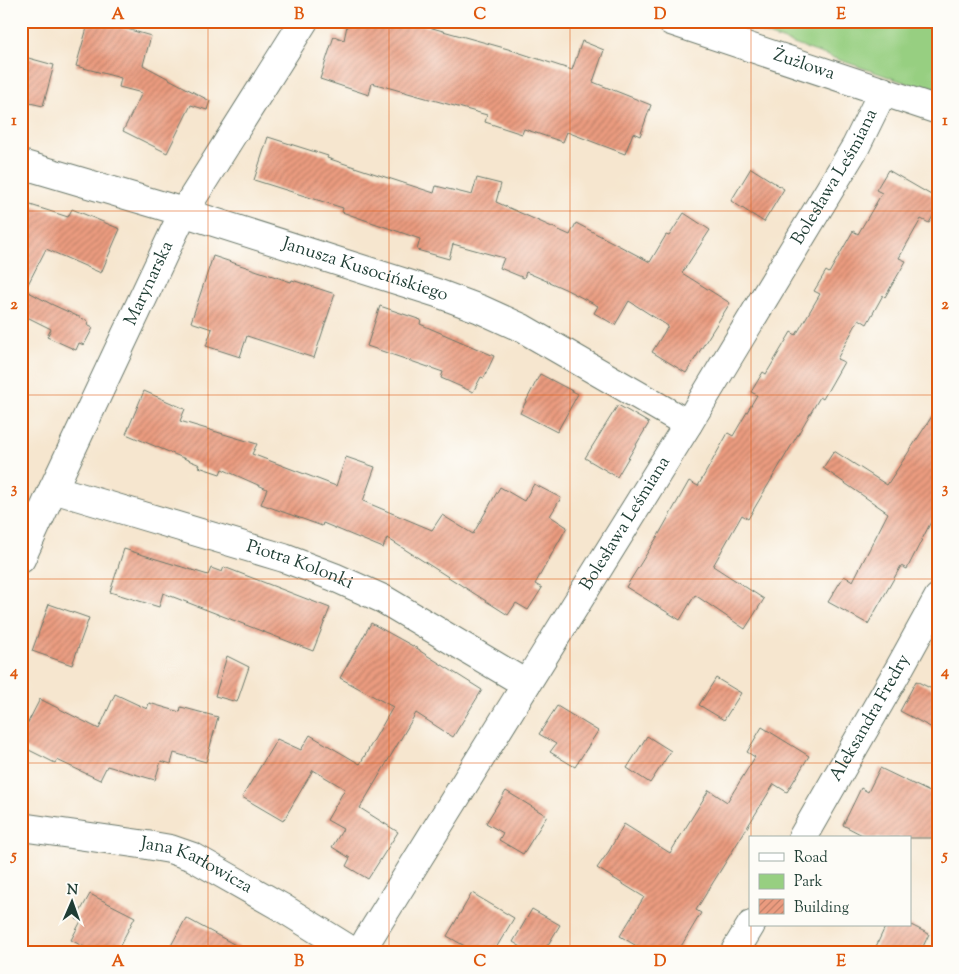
<svg xmlns="http://www.w3.org/2000/svg" width="959" height="974" font-family="'Sorts Mill Goudy',serif">
  <defs>
    <pattern id="building-hatch" width="6" height="6" patternUnits="userSpaceOnUse" patternTransform="scale(1.25)"><rect width="6" height="6" fill="#eb9b7f"/><path d="M-1 1l2-2M0 6l6-6M5 7l2-2" fill="none" stroke="#be8069"/></pattern>
  </defs>
  <rect width="100%" height="100%" fill="#fdfcf7"/>
  <filter id="ink" filterUnits="userSpaceOnUse"><feTurbulence type="fractalNoise" baseFrequency=".02" numOctaves="2"/><feDisplacementMap in="SourceGraphic" scale="10" xChannelSelector="R" yChannelSelector="G"/><feConvolveMatrix kernelMatrix="1 2 1 2 8 2 1 2 1" color-interpolation-filters="sRGB"/></filter>
  <filter id="wash" filterUnits="userSpaceOnUse"><feTurbulence type="fractalNoise" baseFrequency=".0096" numOctaves="4" result="noise"/><feDisplacementMap in="SourceGraphic" scale="20" xChannelSelector="R" yChannelSelector="G"/><feGaussianBlur stdDeviation="1.12" result="paint"/><feColorMatrix in="noise" values="0 0 0 0 0 0 0 0 0 0 0 0 0 0 0 0 0 1.4 0 .05"/><feComposite in="paint" operator="in"/></filter>
  <g filter="url(#wash)">
    <rect width="100%" height="100%" fill="#f6e6cf"/>
    <path fill="#97cf81" stroke="#5b865a" d="M727,21H938V94Z"/>
    <g id="blocks">
      <path fill="url(#building-hatch)" d="M89,21H99L151,36L143,65L210,101L207,110L191,105L167,153L123,131L142,93L119,87L121,78L76,66Z
        M348,21H407L508,49L572,70L582,41L604,50L593,82L651,105L640,136L633,133L625,154L567,132L563,142L524,129L522,134L485,122L487,115L372,83L369,95L320,79L334,36L344,40Z
        M21,56L54,65L43,106L21,101Z
        M268,137L328,156L327,158L434,193L436,186L472,195L477,178L501,184L496,202L570,235L576,223L650,262L666,235L669,236L684,213L710,230L682,273L730,303L686,373L652,352L668,326L629,301L615,325L594,313L598,306L565,289L526,272L524,278L500,268L504,258L453,244L449,259L417,250L420,239L342,212L343,208L254,180Z
        M751,168L784,189L764,222L731,201Z
        M888,170L938,199V208L929,223L921,219L899,258L906,261L885,297L883,295L867,324L859,319L837,359L844,362L823,399L820,397L748,519L742,515L713,566L764,599L745,629L695,595L680,620L626,587L659,534L689,481L698,486L728,433L733,436L757,395L751,392L763,372L766,374L791,332L796,335L820,294L814,291L826,271L829,273L853,231L858,234L882,193L876,190Z
        M21,202L68,217L72,209L120,229L101,273L46,249L25,290L51,304L88,321L87,325L93,328L84,345L79,343L76,350L47,337L51,329L21,314Z
        M213,256L291,282L292,280L335,294L314,358L247,336L240,357L206,346L212,329L191,322Z
        M380,306L421,320L420,324L494,356L484,378L481,377L473,392L441,378L443,372L367,346Z
        M540,374L578,394L557,432L520,413Z
        M144,391L185,409L180,421L257,444L252,454L336,486L346,457L375,467L363,501L432,530L442,515L473,534L500,487L524,501L534,484L561,498L550,516L567,527L535,584L542,588L528,610L516,603L508,615L387,538L383,548L323,523L322,526L261,504L267,489L222,469L220,474L199,467L200,465L126,434Z
        M618,405L649,423L617,477L585,458Z
        M938,407V508L907,569L901,566L868,624L828,602L844,576L853,581L888,513L823,468L834,451L887,485Z
        M124,549L208,575L211,568L222,572L224,567L330,608L313,651L163,593L159,607L110,592Z
        M49,604L89,618L72,665L32,651Z
        M371,623L420,650V651L482,690L453,737L416,713L360,808L398,832L368,879L346,866L350,858L332,847L343,829L327,820L345,789L313,770L283,821L242,797L277,739L301,750L310,735L360,764L393,707L340,678Z
        M227,656L249,667L237,702L215,696Z
        M716,678L741,693L724,720L699,705Z
        M916,681L938,692V731L900,711Z
        M115,694L147,709L149,703L180,712L181,707L218,717L206,762L174,753L171,764L161,761L155,780L107,766L100,780L57,760L55,763L21,746V736L40,699L99,729Z
        M557,706L598,731L575,767L550,752L556,744L539,734Z
        M762,727L809,756L787,792L774,784L696,910L701,913L677,953H648L620,936L644,897L597,868L609,851L624,824L670,853L709,790L727,802L755,757L747,752Z
        M647,736L671,751L650,783L627,768Z
        M880,768L938,796V838H868L843,825L861,788L868,792Z
        M506,791L547,816L523,854L499,840L503,833L486,823Z
        M472,893L514,918L493,953H477L447,936Z
        M90,894L135,917L116,953H95L71,940L81,921L76,919Z
        M532,909L560,925L543,953H531L513,942Z
        M186,918L250,953H167Z
        M886,925H911L929,934L920,953H873Z"/>
    </g>
  </g>
  <g filter="url(#ink)">
    <use href="#blocks" fill-opacity="0" stroke="#6a786a" stroke-width="1"/>
    <g fill="none" stroke-linecap="round" stroke-linejoin="round">
      <g stroke="#6a786a" stroke-width="30">
        <g id="street">
          <path id="s1" d="M671,21L938,110"/>
          <path id="s2" d="M21,164L170,208L437,293L480,309L522,328L688,424"/>
          <path id="s3" d="M53,489L284,558L334,577L383,599L526,684"/>
          <path id="s4" d="M21,559L53,489L183,213L304,21"/>
          <path id="s5" d="M21,827L147,845L170,849L193,857L281,907L355,953"/>
          <path id="s6" d="M802,838L900,667L938,598"/>
          <path id="s7" d="M360,953L368,939L688,424L856,146L883,91"/>
          <path d="M734,953L751,925"/>
        </g>
      </g>
      <use href="#street" stroke="#fff" stroke-width="28"/>
    </g>
  </g>
  <path fill="none" stroke="#de580e" stroke-width="1" stroke-opacity="0.55" d="M208,21V953M389,21V953M570,21V953M751,21V838M21,211H938M21,395H938M21,579H938M21,763H938M751,925V953"/>
  <g text-anchor="middle" dominant-baseline="central" stroke-width="5" stroke-linejoin="round" paint-order="stroke">
    <g font-size="18" fill="#1f3d34" stroke="#fdfcf7">
      <text stroke="none"><textPath href="#s1" startOffset="140">Żużlowa</textPath></text>
      <text stroke="none"><textPath href="#s7" startOffset="910">Bolesława Leśmiana</textPath></text>
      <text stroke="none"><textPath href="#s2" startOffset="360">Janusza Kusocińskiego</textPath></text>
      <text stroke="none"><textPath href="#s4" startOffset="304">Marynarska</textPath></text>
      <text stroke="none"><textPath href="#s7" startOffset="505">Bolesława Leśmiana</textPath></text>
      <text stroke="none"><textPath href="#s3" startOffset="258">Piotra Kolonki</textPath></text>
      <text stroke="none"><textPath href="#s6" startOffset="138">Aleksandra Fredry</textPath></text>
      <text stroke="none"><textPath href="#s5" startOffset="181">Jana Karłowicza</textPath></text>
    </g>
  </g>
  <rect width="959" height="974" fill="none" stroke="#fdfcf7" stroke-width="55"/>
  <rect x="749" y="836" width="162" height="90" fill="#fdfcf7" stroke="#a4b0a9"/>
  <rect x="759" y="853" width="25" height="8" fill="#ffffff" stroke="#a4b0a9"/>
  <text x="794" y="862" font-size="15" fill="#1f3d34">Road</text>
  <rect x="759" y="874" width="25" height="15" fill="#97cf81" stroke="#a4b0a9"/>
  <text x="794" y="886" font-size="15" fill="#1f3d34">Park</text>
  <rect x="759" y="899" width="25" height="15" fill="url(#building-hatch)" stroke="#a4b0a9"/>
  <text x="794" y="912" font-size="15" fill="#1f3d34">Building</text>
  <g transform="translate(72 902) rotate(2)" stroke="#fdfcf7" stroke-width="4" paint-order="stroke">
  <path d="M0-4L9 19L0 12L-9 19Z" fill="#1f3d34"/>
  <text y="-8" font-size="14" font-weight="bold" text-anchor="middle" fill="#1f3d34">N</text>
  </g>
  <rect x="28" y="28" width="904" height="918" fill="none" stroke="#de580e" stroke-width="2"/>
  <g font-size="16" text-anchor="middle" font-weight="bold" fill="#de580e">
    <text x="118" y="19">A</text>
    <text x="299" y="19">B</text>
    <text x="480" y="19">C</text>
    <text x="660" y="19">D</text>
    <text x="841" y="19">E</text>
    <text x="14" y="125">1</text>
    <text x="945" y="125">1</text>
    <text x="14" y="309">2</text>
    <text x="945" y="309">2</text>
    <text x="14" y="493">3</text>
    <text x="945" y="493">3</text>
    <text x="14" y="676">4</text>
    <text x="945" y="676">4</text>
    <text x="14" y="860">5</text>
    <text x="945" y="860">5</text>
    <text x="118" y="966">A</text>
    <text x="299" y="966">B</text>
    <text x="480" y="966">C</text>
    <text x="660" y="966">D</text>
    <text x="841" y="966">E</text>
  </g>
</svg>
